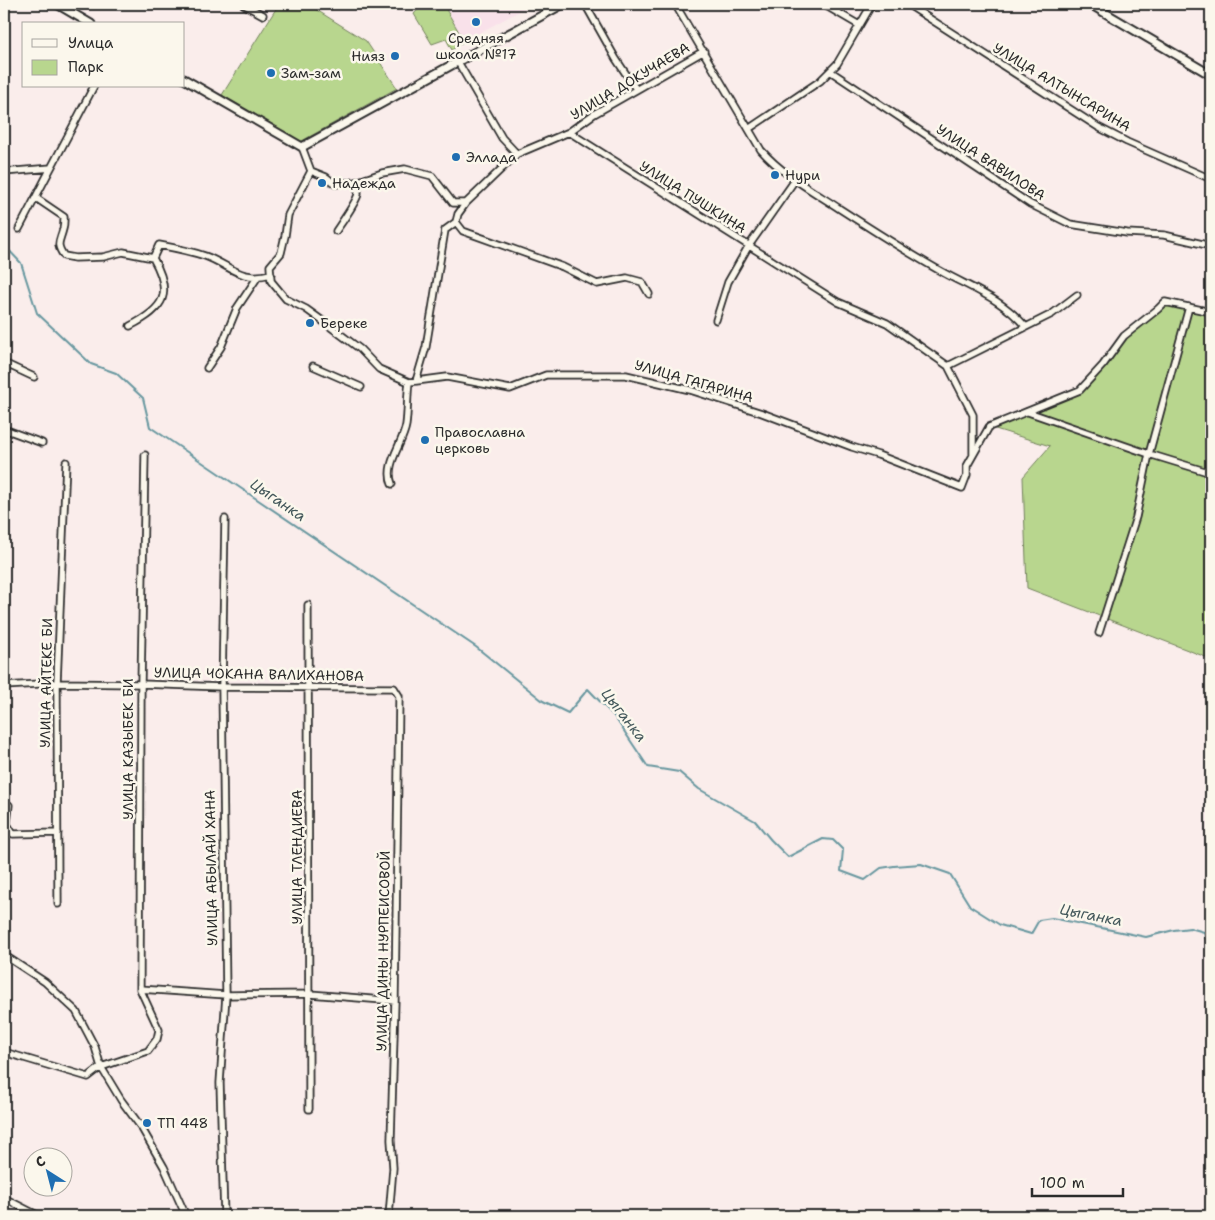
<svg xmlns="http://www.w3.org/2000/svg" width="1215" height="1220" font-family="'Shantell Sans',sans-serif">
  <rect width="100%" height="100%" fill="#faedeb"/>
  <filter id="ink" filterUnits="userSpaceOnUse"><feTurbulence type="fractalNoise" baseFrequency=".02" numOctaves="2"/><feDisplacementMap in="SourceGraphic" scale="10" xChannelSelector="R" yChannelSelector="G"/><feConvolveMatrix kernelMatrix="1 2 1 2 8 2 1 2 1" color-interpolation-filters="sRGB"/></filter>
  <g filter="url(#ink)">
    <path fill="#f9e1ea" d="M443,4H533L464,41Z"/>
    <path fill="#b8d68e" stroke="#72805c" d="M279,4H307L366,41L397,88L300,142L222,95Z
      M423,4H443L464,41L452,50L446,39L432,44L414,14Z
      M1165,302L1211,312V659L1027,588L1023,477L1050,446L989,427L1080,390L1124,336Z"/>
    <g fill="none" stroke-linecap="round" stroke-linejoin="round">
      <path stroke="#67979f" stroke-width="2" d="M4,245L21,263L37,313L91,364L116,373L143,398L150,427L476,647L543,701L568,713L588,689L614,716L648,767L679,772L699,789L755,821L771,840L788,857L823,839L833,840L843,850L841,871L865,880L881,868L894,866L921,864L950,874L970,906L1000,925L1031,934L1039,920L1052,918L1146,937L1174,930L1190,928L1204,932L1208,948L1211,947"/>
      <g stroke="#2b2b2b" stroke-width="9">
        <path id="minor" d="M243,4L263,15
          M585,4L616,59L636,89
          M675,4L761,150C783,175 813,191 840,209C874,231 908,253 944,273C975,290 1002,299 1026,327
          M823,4L859,25
          M907,4L1098,127L1127,142L1211,179
          M458,62L502,138L517,154L569,132L838,302L887,323L948,366L973,415V455
          M830,71L1030,204L1070,224L1127,233L1164,235L1211,246
          M750,128L820,81L837,64L872,4
          M569,132L594,114L704,51
          M302,147L311,171L288,215L285,236L281,253L270,266L271,281L286,299L306,309L324,322L360,349L379,369L409,382L447,377L510,389L546,375H626L690,390L762,413L852,447L878,455L962,488L967,475V466L989,427L1080,390L1103,365L1124,336L1158,309L1165,302L1211,312
          M311,171L326,177L335,184L356,182L382,173L405,169L432,176L453,203H466L517,154
          M4,172L51,168
          M36,198L64,217C64,220 64,226 63,229C60,242 55,243 64,256L75,258L103,257L123,252L153,258L159,245C175,248 190,251 205,256C232,266 239,282 271,274
          M456,222L463,231L563,267L597,284L627,278L642,282L649,294
          M456,222L458,214L466,203
          M19,229L94,86
          M336,231C340,225 357,201 358,194C358,190 357,186 356,182
          M1189,307L1149,454L1211,473
          M716,320L728,282L748,247L795,180
          M130,326C165,308 173,294 153,258
          M4,363L34,377
          M313,366L361,387
          M948,366L1052,314L1077,295
          M207,368L221,347L237,308L257,278
          M416,381L426,347L445,230L456,222
          M1028,412L1149,454L1136,517L1099,633
          M4,429L42,443
          M392,484C384,464 403,444 406,425C408,411 407,396 409,382
          M308,605L309,1109
          M4,686L57,683L141,684L222,687L394,688L399,696L395,1001L391,1140L393,1168L389,1216
          M9,805L7,824L13,834L58,833
          M58,904L57,683L66,462
          M4,955L45,982L76,1011L95,1047L101,1067L121,1100L141,1127L164,1167L186,1216
          M140,989L226,995L310,994L395,1001
          M4,1052L88,1077L101,1067L148,1051L157,1039L159,1030L140,989L141,684L145,455
          M4,1198L39,1216
          M224,1216L220,1083L226,995L222,687L225,519"/>
      </g>
      <g stroke="#2b2b2b" stroke-width="11">
        <path id="tertiary" d="M57,4L91,24
          M1090,4L1211,75
          M184,79L302,147L563,4"/>
      </g>
      <use href="#minor" stroke="#fbf7ec" stroke-width="5.5"/>
      <use href="#tertiary" stroke="#fbf7ec" stroke-width="7"/>
    </g>
  </g>
  <g fill="#1f6fb2" stroke="#fbf7ec" stroke-width="2">
    <circle cx="476" cy="22" r="5"/>
    <circle cx="395" cy="56" r="5"/>
    <circle cx="271" cy="73" r="5"/>
    <circle cx="456" cy="157" r="5"/>
    <circle cx="775" cy="175" r="5"/>
    <circle cx="322" cy="183" r="5"/>
    <circle cx="310" cy="323" r="5"/>
    <circle cx="425" cy="440" r="5"/>
    <circle cx="147" cy="1123" r="5"/>
  </g>
  <g text-anchor="middle" dominant-baseline="central" stroke-width="5" stroke-linejoin="round" paint-order="stroke">
    <g font-size="14" fill="#2b2b2b" stroke="#fbf7ec" text-anchor="start">
      <text x="476" y="38" text-anchor="middle">Средняя<tspan x="476" dy="16">школа №17</tspan></text>
      <text x="385" y="56" text-anchor="end">Нияз</text>
      <text x="281" y="73">Зам-зам</text>
      <text x="466" y="157">Эллада</text>
      <text x="785" y="175">Нури</text>
      <text x="332" y="183">Надежда</text>
      <text x="320" y="323">Береке</text>
      <text x="435" y="432">Православна<tspan x="435" dy="16">церковь</tspan></text>
      <text x="157" y="1123">ТП 448</text>
    </g>
    <g font-size="14" fill="#2b2b2b" stroke="#fbf7ec">
      <text transform="translate(630 81) rotate(-31)">УЛИЦА ДОКУЧАЕВА</text>
      <text transform="translate(1062 87) rotate(31)">УЛИЦА АЛТЫНСАРИНА</text>
      <text transform="translate(991 162) rotate(33)">УЛИЦА ВАВИЛОВА</text>
      <text transform="translate(693 197) rotate(32)">УЛИЦА ПУШКИНА</text>
      <text transform="translate(694 381) rotate(16)">УЛИЦА ГАГАРИНА</text>
      <text transform="translate(259 674) rotate(1)">УЛИЦА ЧОКАНА ВАЛИХАНОВА</text>
      <text transform="translate(46 683) rotate(-89)">УЛИЦА АЙТЕКЕ БИ</text>
      <text transform="translate(128 749) rotate(-90)">УЛИЦА КАЗЫБЕК БИ</text>
      <text transform="translate(297 857) rotate(-90)">УЛИЦА ТЛЕНДИЕВА</text>
      <text transform="translate(211 868) rotate(-91)">УЛИЦА АБЫЛАЙ ХАНА</text>
      <text transform="translate(383 951) rotate(-89)">УЛИЦА ДИНЫ НУРПЕИСОВОЙ</text>
    </g>
    <g font-size="15" font-style="italic" fill="#44585b" stroke="#fbf7ec">
      <text transform="translate(278 500) rotate(34)">Цыганка</text>
      <text transform="translate(624 715) rotate(52)">Цыганка</text>
      <text transform="translate(1091 915) rotate(11)">Цыганка</text>
    </g>
  </g>
  <rect width="1215" height="1220" fill="none" stroke="#fbf7ec" stroke-width="20"/>
  <rect x="10" y="10" width="1195" height="1200" fill="none" stroke="#2b2b2b" stroke-width="2" filter="url(#ink)"/>
  <rect x="22" y="22" width="162" height="65" fill="#fbf7ec" stroke="#a8a59f"/>
  <rect x="32" y="39" width="25" height="8" fill="#fbf7ec" stroke="#a8a59f"/>
  <text x="68" y="48" font-size="15" fill="#2b2b2b">Улица</text>
  <rect x="32" y="60" width="25" height="15" fill="#b8d68e" stroke="#a8a59f"/>
  <text x="68" y="72" font-size="15" fill="#2b2b2b">Парк</text>
  <g transform="translate(48 1172) rotate(324)"><circle r="24" fill="#fbf7ec" stroke="#a8a59f"/>
  <path d="M0-4L9 19L0 12L-9 19Z" fill="#1f6fb2"/>
  <text y="-8" font-size="14" font-weight="bold" text-anchor="middle" fill="#2b2b2b">С</text>
  </g>
  <path d="M1032 1188v8h91v-8" fill="none" stroke="#2b2b2b" stroke-width="2.5"/>
  <text x="1040" y="1188" font-size="15" fill="#2b2b2b" stroke="#fbf7ec" stroke-width="4" paint-order="stroke">100 m</text>
</svg>
